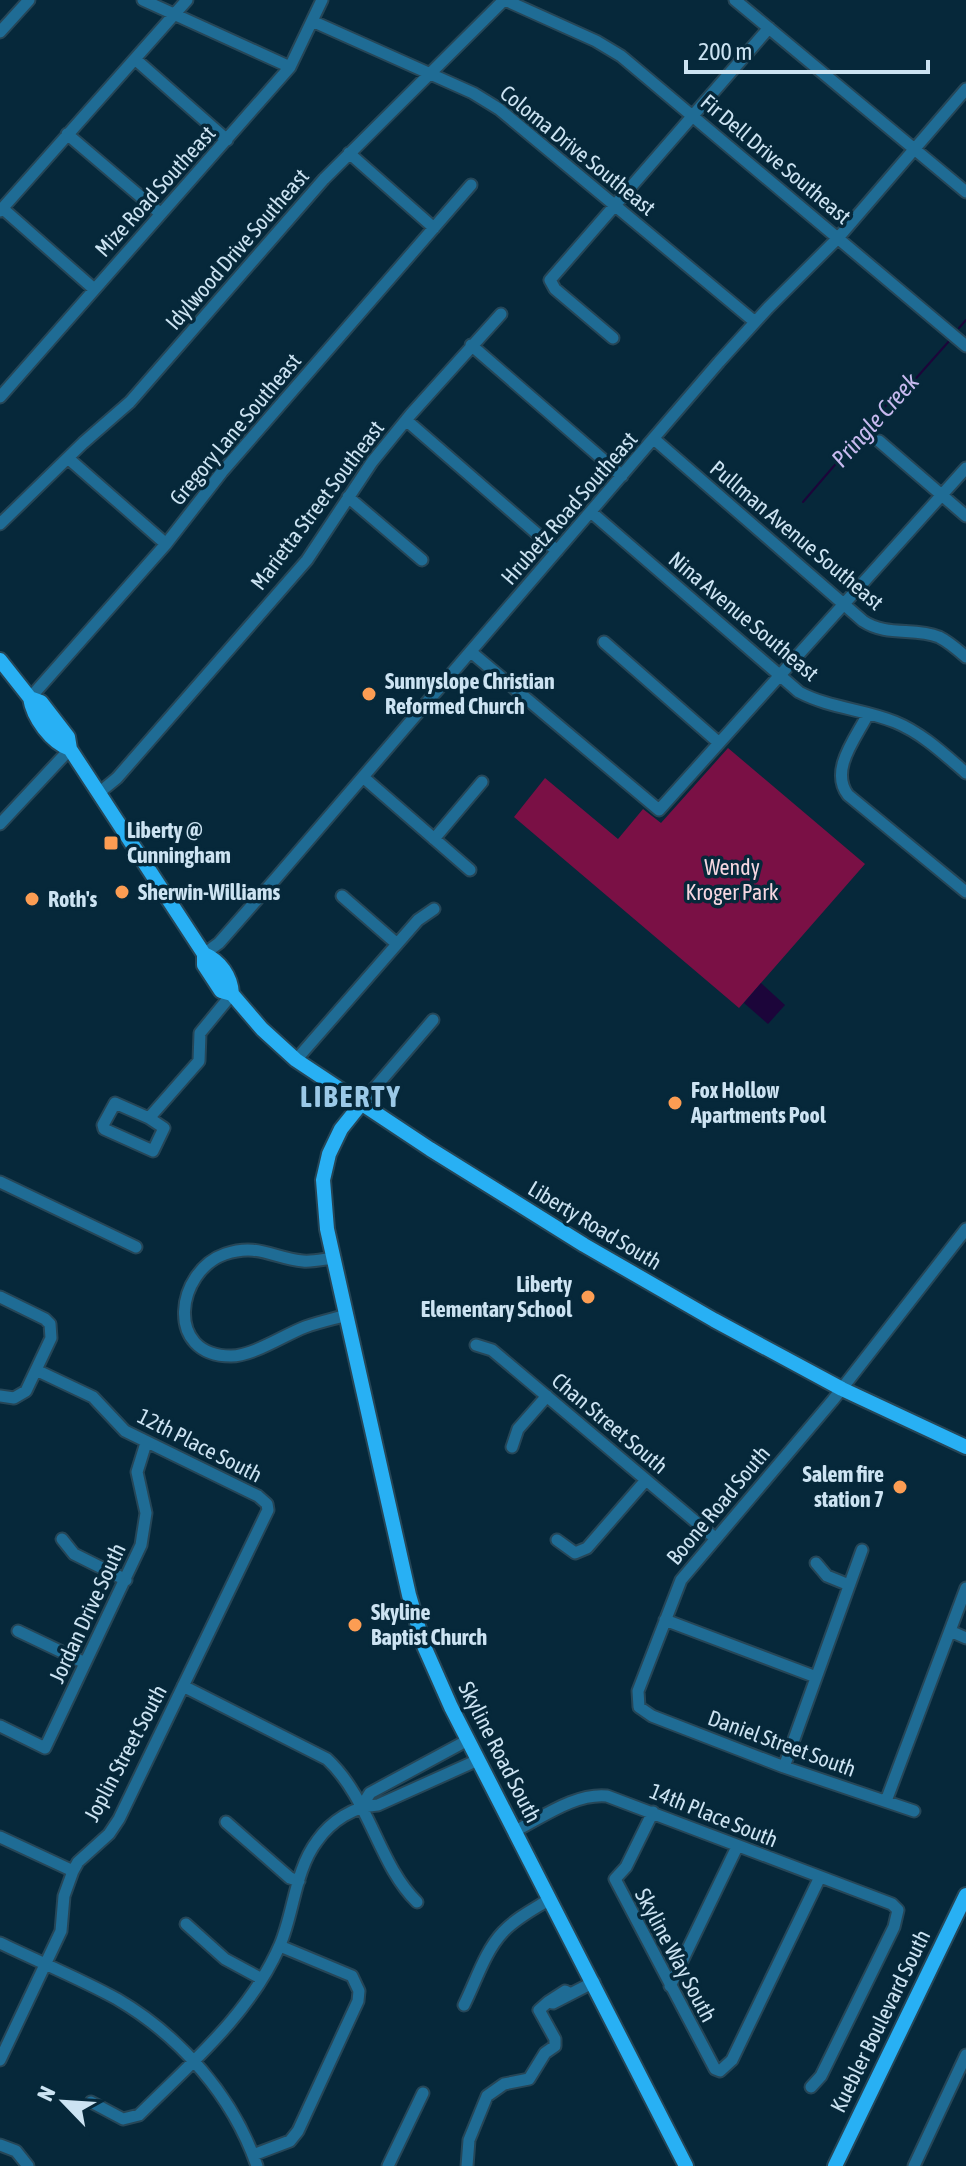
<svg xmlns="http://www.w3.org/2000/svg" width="966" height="2166" font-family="'Asap Condensed',sans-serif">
  <rect width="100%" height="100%" fill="#06283a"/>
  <path fill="#7a1045" d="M728,748L865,864L739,1008L514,817L545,778L618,839L643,809L661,823Z"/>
  <path fill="#1c053a" d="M761,983L785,1005L768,1024L744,1003Z"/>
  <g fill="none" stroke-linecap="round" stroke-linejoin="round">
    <path stroke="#1c053a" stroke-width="2" d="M959,328L966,320
      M803,502L894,396L911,384L950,340"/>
    <g stroke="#264657" stroke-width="15">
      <path id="minor" d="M143,0L290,67
        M505,0L596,41L621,56L966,346
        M735,0L966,192
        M312,21L473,93L499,109L755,322
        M0,32L29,0
        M135,59L227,140
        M67,134L161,214
        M349,153L434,228
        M2,208L94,289
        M0,211L187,0
        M613,338L555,289L550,280L769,28
        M471,345L622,476
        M0,397L290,67L322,0
        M406,420L557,551
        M654,439L863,621C887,637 914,627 939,637C949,642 958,650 966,657
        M879,441L966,516
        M69,459L166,544
        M348,497L422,560
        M591,512L799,692C829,708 863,709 895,722C922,733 944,754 966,773
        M0,524L83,443L130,402L324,179L504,0
        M604,642L718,742
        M471,652L659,810L966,468
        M30,698L166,544L222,472L471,185
        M868,714C856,738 829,770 848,795L966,892
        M363,777L470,870
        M100,792L117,778L307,560L372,462L411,414L501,314
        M0,824L70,749
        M434,839L482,782
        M342,896L397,944
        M204,954L219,943L277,877L719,362L768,308L838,238L966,89
        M296,1060L418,920L434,909
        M361,1104L433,1020
        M149,1118L164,1128L153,1151L104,1129L103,1125L115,1103L149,1118L199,1061L200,1033L232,994
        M0,1182L136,1247
        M334,1258C324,1259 313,1262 303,1261C273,1258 258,1243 225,1254C176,1271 164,1356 231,1356C253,1356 284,1335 305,1327C319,1322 333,1319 347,1315
        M0,1297L45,1319L50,1324L51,1338L26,1391L14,1398L0,1396
        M476,1345L492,1350L715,1538
        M512,1447L518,1429L547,1396
        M62,1539L74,1554L126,1580
        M557,1540L575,1553L587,1548L646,1480
        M816,1563L827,1576L849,1585
        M665,1620L816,1677
        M18,1631L85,1663
        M950,1631L966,1638
        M183,1686L327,1759C370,1799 378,1864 417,1902
        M0,1726L45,1748L141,1545L146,1513L137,1472L146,1443
        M784,1767L862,1550
        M886,1801L966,1588
        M362,1806L370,1793L468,1740
        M914,1811L784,1767L652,1716L639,1707L638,1691L681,1580L833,1400L966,1229
        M653,1812L626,1867L615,1879L715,2069L720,2071L732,2060L820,1877
        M226,1822L290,1878L299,1881
        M515,1831C543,1817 575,1793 607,1796L892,1904L898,1910L894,1927L821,2076L811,2087
        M0,1837L73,1871
        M186,1924L225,1959L262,1979
        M0,1943C39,1962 79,1978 117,1999C180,2036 233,2096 257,2166
        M670,1986L737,1847
        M569,1993L565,1991L548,2002L553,2003L594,1982
        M464,2005C476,1981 485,1951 503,1932C516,1918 534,1909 550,1899
        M0,2060L61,1931L64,1896L73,1871L78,1862L109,1834L119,1819L268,1510L267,1504L258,1496L125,1431L93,1397L36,1370
        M91,2102L123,2119L139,2115C191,2063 250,2014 280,1945C294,1912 295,1870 317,1841C331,1821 354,1806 378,1805L478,1760
        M0,2145L16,2151L28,2166
        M253,2155L290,2141L298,2131L358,2001L359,1991L352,1976L280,1946
        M388,2166L423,2093
        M467,2166L469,2140L487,2096L504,2084L529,2079L545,2053L555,2046V2039L539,2010L548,2002
        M914,2166L966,2055"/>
    </g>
    <g stroke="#264657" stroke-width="18">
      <path id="major" d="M0,660L30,698L41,702L68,737L70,749L204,954C220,961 231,976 232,994
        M30,698C33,718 51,742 70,749
        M204,954V965L221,991L232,994L262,1029L296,1060L430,1149L584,1245L714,1320L842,1389L966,1447
        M361,1104L341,1129L329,1154L323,1180L327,1229L409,1595L424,1646L451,1707L686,2166
        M835,2166L966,1895"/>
    </g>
    <use href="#minor" stroke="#1f6c95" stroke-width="11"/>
    <use href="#major" stroke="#28b0f4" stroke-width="14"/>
  </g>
  <g fill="#fc9d53" stroke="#06283a" stroke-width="3">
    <circle cx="369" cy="694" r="8"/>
    <rect x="103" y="835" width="16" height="16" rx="4"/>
    <circle cx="122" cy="892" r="8"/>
    <circle cx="32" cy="899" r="8"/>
    <circle cx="675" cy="1103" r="8"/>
    <circle cx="588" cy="1297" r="8"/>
    <circle cx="900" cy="1487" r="8"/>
    <circle cx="355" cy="1625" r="8"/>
  </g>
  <g text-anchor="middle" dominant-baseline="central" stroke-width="7" stroke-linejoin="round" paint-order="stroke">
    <g font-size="22" fill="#cce3f2" stroke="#06283a">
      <text transform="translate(578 150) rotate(39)">Coloma Drive Southeast</text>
      <text transform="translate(776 159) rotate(40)">Fir Dell Drive Southeast</text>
      <text transform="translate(155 191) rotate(-48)">Mize Road Southeast</text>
      <text transform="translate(237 249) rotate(-49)">Idylwood Drive Southeast</text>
      <text transform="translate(235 429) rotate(-50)">Gregory Lane Southeast</text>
      <text transform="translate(317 505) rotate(-53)">Marietta Street Southeast</text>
      <text transform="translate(569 508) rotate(-49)">Hrubetz Road Southeast</text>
      <text transform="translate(797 535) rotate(40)">Pullman Avenue Southeast</text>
      <text transform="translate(744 616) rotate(40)">Nina Avenue Southeast</text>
      <text transform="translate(595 1225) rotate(31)">Liberty Road South</text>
      <text transform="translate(610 1423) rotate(40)">Chan Street South</text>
      <text transform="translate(200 1445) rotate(27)">12th Place South</text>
      <text transform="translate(718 1505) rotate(-50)">Boone Road South</text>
      <text transform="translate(87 1613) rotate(-65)">Jordan Drive South</text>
      <text transform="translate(782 1743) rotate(20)">Daniel Street South</text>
      <text transform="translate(500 1752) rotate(63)">Skyline Road South</text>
      <text transform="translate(125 1753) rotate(-62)">Joplin Street South</text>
      <text transform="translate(714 1815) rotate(22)">14th Place South</text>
      <text transform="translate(676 1955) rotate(62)">Skyline Way South</text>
      <text transform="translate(880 2021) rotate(-64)">Kuebler Boulevard South</text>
    </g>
    <g font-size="22" font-weight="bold" fill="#cce3f2" stroke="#06283a" text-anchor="start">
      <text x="385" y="681">Sunnyslope Christian<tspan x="385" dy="25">Reformed Church</tspan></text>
      <text x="127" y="830">Liberty @<tspan x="127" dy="25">Cunningham</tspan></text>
      <text x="138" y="892">Sherwin-Williams</text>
      <text x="48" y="899">Roth's</text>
      <text x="691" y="1090">Fox Hollow<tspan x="691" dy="25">Apartments Pool</tspan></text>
      <text x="572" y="1284" text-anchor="end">Liberty<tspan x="572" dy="25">Elementary School</tspan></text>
      <text x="884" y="1474" text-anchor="end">Salem fire<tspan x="884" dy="25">station 7</tspan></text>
      <text x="371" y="1612">Skyline<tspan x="371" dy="25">Baptist Church</tspan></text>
    </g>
    <g font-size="22" fill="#f6d7e1" stroke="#06283a">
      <text x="732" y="867">Wendy<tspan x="732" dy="25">Kroger Park</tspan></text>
    </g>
    <g font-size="24" font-style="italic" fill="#c8baef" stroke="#06283a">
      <text transform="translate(875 420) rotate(-48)">Pringle Creek</text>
    </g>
    <g font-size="30" font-weight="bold" letter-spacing="2" fill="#9bc9e7" stroke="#06283a">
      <text x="351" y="1096">LIBERTY</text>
    </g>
  </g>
  <g transform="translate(64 2102) rotate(295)" stroke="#06283a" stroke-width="6" paint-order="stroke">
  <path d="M0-6L14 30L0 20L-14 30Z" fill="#cce3f2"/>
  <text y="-12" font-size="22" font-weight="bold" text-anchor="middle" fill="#cce3f2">N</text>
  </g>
  <path d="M686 60v12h242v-12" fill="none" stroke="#cce3f2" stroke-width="4"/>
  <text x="698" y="60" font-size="24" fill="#cce3f2" stroke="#06283a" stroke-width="6" paint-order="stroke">200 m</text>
</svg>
